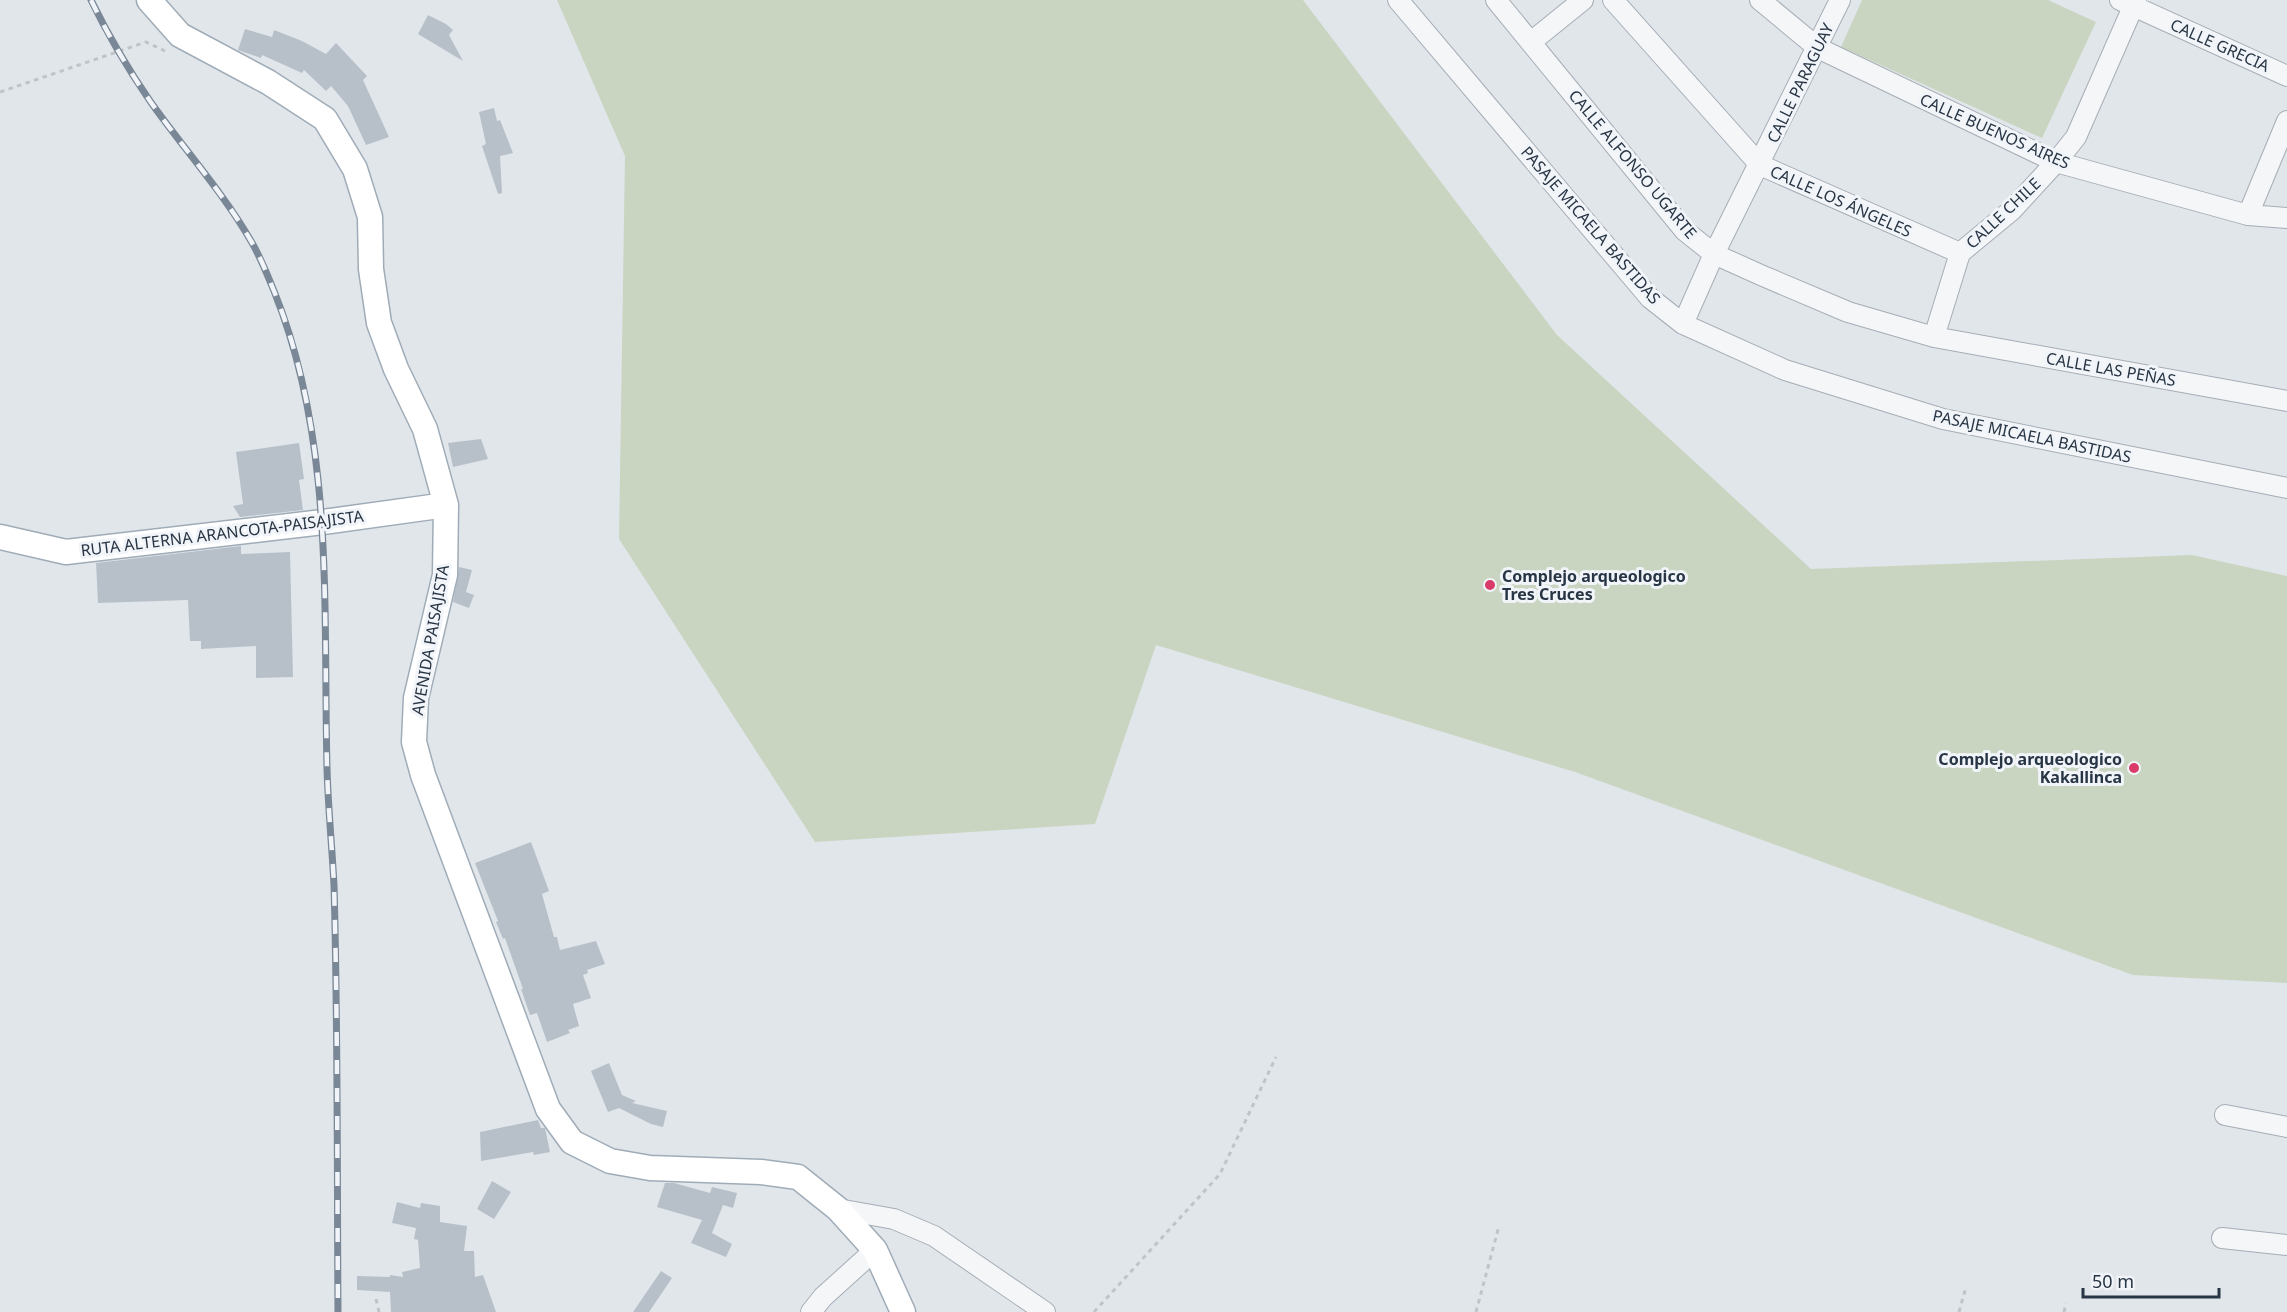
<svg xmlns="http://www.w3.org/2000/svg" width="2287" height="1312" font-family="'Noto Sans',sans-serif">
  <rect width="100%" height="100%" fill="#e1e6eb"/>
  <path fill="#c9d5c1" d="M557,0H1303L1557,335L1811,569L2192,555L2287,576V983L2133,975L1575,772L1156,645L1095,824L815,842L619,539L625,156Z
    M1862,0H2048L2096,22L2042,138L1841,47Z"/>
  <path fill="#b7c0c9" d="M428,15L446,24L453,30L449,35L463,61L418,34Z
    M245,29L272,37L274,30L302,41L326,54L336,43L367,76L363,80L389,137L366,145L348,106L331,86L326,91L304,70L302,73L262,55L261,58L238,50Z
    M494,108L497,121L500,120L513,153L500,156L502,193L498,194L482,146L486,144L479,112Z
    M481,439L488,459L453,467L448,443Z
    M299,443L304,479L299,480L303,510L240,517L233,506L243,504L236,452Z
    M241,546V554L290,552L293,677L256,678V646L201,649V641H190L188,600L98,603L96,563Z
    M459,567L472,570L466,592L474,595L469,608L453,602Z
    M531,842L549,891L542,894L554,937H557L560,950L596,941L605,964L587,970L588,973L583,975L591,998L573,1004L579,1026L568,1030L570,1033L547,1042L537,1013L530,1015L521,989H523L505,938L503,939L496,922L498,921L475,863Z
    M609,1063L622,1095L636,1101L632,1103L667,1111L663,1127L651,1124L619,1108L608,1112L591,1071Z
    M538,1120L541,1128H545L550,1152L534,1155L533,1152L481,1161L480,1132Z
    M492,1181L511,1192L494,1219L477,1209Z
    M665,1183H674L710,1193L712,1187L737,1193L733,1208L723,1205L712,1233L732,1244L726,1257L691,1243L702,1220L657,1207Z
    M397,1202L420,1208L421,1203L440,1206V1222L467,1226L464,1251H474L475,1277L483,1275L496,1312H391L390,1292L357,1290V1276L390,1277V1275L403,1277L402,1272L420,1268L418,1240L414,1239L416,1228L392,1223Z
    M661,1271L672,1278L649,1312H633Z"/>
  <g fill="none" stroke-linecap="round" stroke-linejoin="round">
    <g stroke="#a6adb6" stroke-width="22">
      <path id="minor" d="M1398,0L1650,298L1683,324L1785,370L1943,419L2287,488
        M1496,0L1685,231L1714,254L1763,276L1848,312L1934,337L2287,401
        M1613,0L1760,165L1960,253
        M1760,0L1818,48L2056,162L2248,215L2287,218
        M2120,0L2287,76
        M1531,42L1583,0
        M2248,215L2287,121
        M1683,324L1714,254L1840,0
        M1934,337L1960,253L2012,210L2056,162L2076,137L2136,0
        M2225,1115L2287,1127
        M838,1209L894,1219L934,1236L1045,1312
        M2222,1238L2287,1245
        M811,1312L823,1297L875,1250"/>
    </g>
    <g stroke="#9facb7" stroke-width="27">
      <path id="major" d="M149,0L180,35L268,82L325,119L355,169L370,217L371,269L379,323L396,369L425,429L446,505L445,575L416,698L414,742L423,775L548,1109L572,1142L610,1161L650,1168L761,1172L798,1177L838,1209L875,1250L903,1312
        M0,537L66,552L323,522L446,505"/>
    </g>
    <path stroke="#bfc4c9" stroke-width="3" stroke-dasharray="4.5 4.5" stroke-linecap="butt" d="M0,92L146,42L165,51
      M376,1299L379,1312
      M1094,1312L1220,1174L1276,1057
      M1476,1312L1499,1226
      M1959,1312L1966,1287
      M2064,1312L2066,1303"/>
    <use href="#minor" stroke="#f4f6f8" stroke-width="20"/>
    <use href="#major" stroke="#fff" stroke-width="24"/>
    <g stroke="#798796" stroke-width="7">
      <path id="rail" d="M91,0C108,35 128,69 150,101C183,148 222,191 251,241C260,256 267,274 274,291C335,442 323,608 327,768C328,807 332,846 334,885C338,1027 337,1170 338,1312"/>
    </g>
    <use href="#rail" stroke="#f1f4f8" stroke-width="4.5" stroke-dasharray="14" stroke-linecap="butt"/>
  </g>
  <g fill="#d93c68" stroke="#f1f4f8" stroke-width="2">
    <circle cx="1490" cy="585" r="6"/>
    <circle cx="2134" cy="768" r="6"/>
  </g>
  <g text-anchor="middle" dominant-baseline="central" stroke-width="6" stroke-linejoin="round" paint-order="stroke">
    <g font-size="16" fill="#283544" stroke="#f1f4f8">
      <text transform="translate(2220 45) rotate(24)">CALLE GRECIA</text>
      <text transform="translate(1800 83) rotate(-64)">CALLE PARAGUAY</text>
      <text transform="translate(1995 131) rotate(24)">CALLE BUENOS AIRES</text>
      <text transform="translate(1633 164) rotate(50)">CALLE ALFONSO UGARTE</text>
      <text transform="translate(1841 201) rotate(24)">CALLE LOS ÁNGELES</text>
      <text transform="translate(2003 213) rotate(-43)">CALLE CHILE</text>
      <text transform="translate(1591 225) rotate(49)">PASAJE MICAELA BASTIDAS</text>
      <text transform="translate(2111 369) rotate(10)">CALLE LAS PEÑAS</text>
      <text transform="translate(2032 436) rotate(12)">PASAJE MICAELA BASTIDAS</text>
      <text transform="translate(222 533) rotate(-7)">RUTA ALTERNA ARANCOTA-PAISAJISTA</text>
      <text transform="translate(430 640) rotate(-80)">AVENIDA PAISAJISTA</text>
    </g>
    <g font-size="16" font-weight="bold" fill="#283544" stroke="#f1f4f8" text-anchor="start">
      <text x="1502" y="576">Complejo arqueologico<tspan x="1502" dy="18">Tres Cruces</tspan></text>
      <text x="2122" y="759" text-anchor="end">Complejo arqueologico<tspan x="2122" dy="18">Kakallinca</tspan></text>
    </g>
  </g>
  <path d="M2083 1288v9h136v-9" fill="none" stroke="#283544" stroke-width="3"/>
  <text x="2092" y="1288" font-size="18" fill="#283544" stroke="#f1f4f8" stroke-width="4.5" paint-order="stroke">50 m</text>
</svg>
